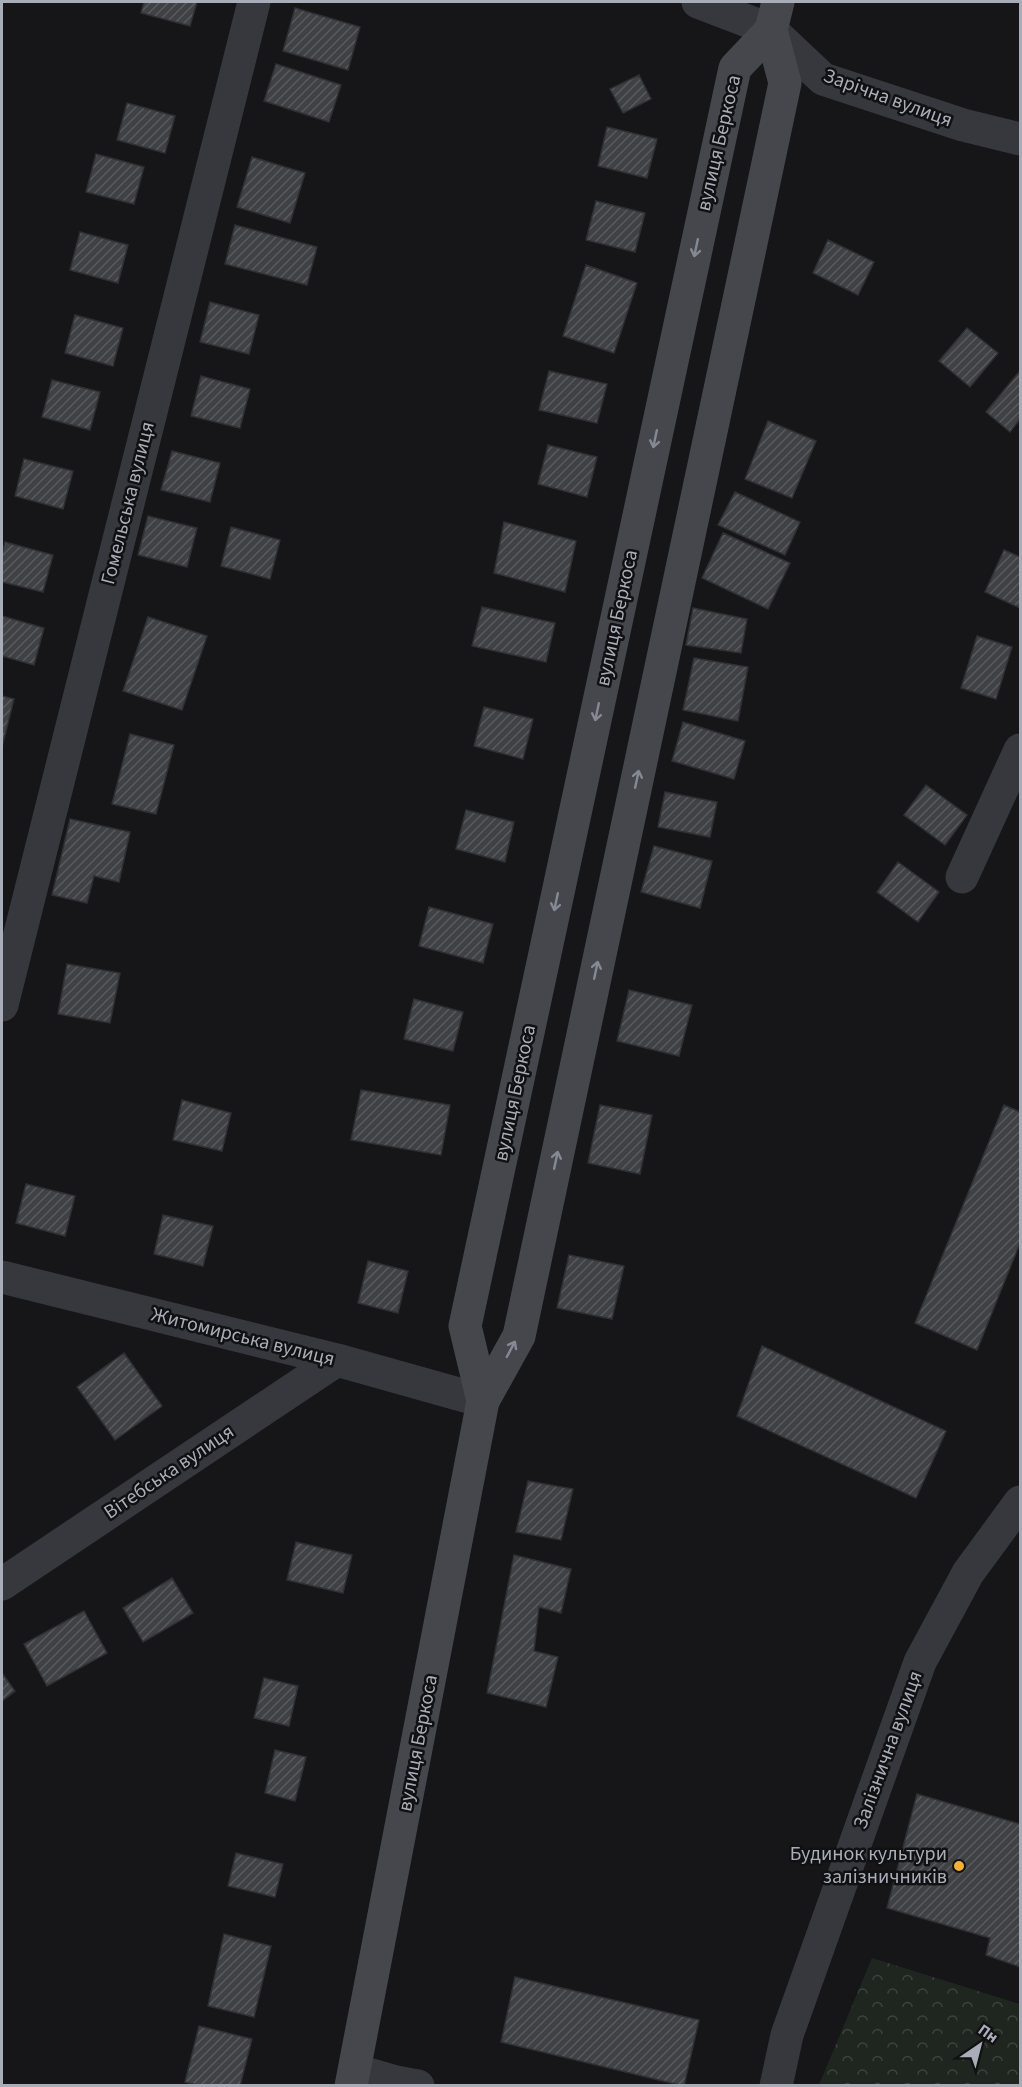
<svg xmlns="http://www.w3.org/2000/svg" width="1022" height="2087" font-family="'Source Sans 3',sans-serif">
  <defs>
    <pattern id="forest-crowns" width="20" height="18" patternUnits="userSpaceOnUse" patternTransform="scale(1.5)"><rect width="20" height="18" fill="#1e261f"/><path d="M2 6a3 3 0 1 1 6 0M12 15a3 3 0 1 1 6 0" fill="none" stroke="#3c433d"/></pattern>
    <pattern id="building-hatch" width="6" height="6" patternUnits="userSpaceOnUse" patternTransform="scale(1.5)"><rect width="6" height="6" fill="#404145"/><path d="M-1 1l2-2M0 6l6-6M5 7l2-2" fill="none" stroke="#595a5e"/></pattern>
  </defs>
  <rect width="100%" height="100%" fill="#161618"/>
  <path fill="url(#forest-crowns)" d="M872,1958L1020,2004V2085H819Z"/>
  <path fill="url(#building-hatch)" stroke="#303034" stroke-width="1.5" d="M144,2H197L190,26L141,13Z
    M295,8L360,27L348,70L283,51Z
    M276,64L341,85L329,122L264,101Z
    M639,75L651,99L623,113L610,89Z
    M127,103L175,116L165,153L117,140Z
    M607,127L657,139L647,178L598,166Z
    M96,154L144,167L134,204L86,192Z
    M252,157L305,173L290,223L237,207Z
    M596,201L645,213L635,252L586,240Z
    M235,225L317,247L307,285L225,264Z
    M80,232L128,245L118,283L70,270Z
    M828,240L874,262L858,295L813,273Z
    M586,265L637,283L614,353L563,336Z
    M210,302L259,315L249,354L200,342Z
    M75,315L123,328L113,366L65,353Z
    M967,328L998,353L970,387L939,361Z
    M549,371L607,384L597,423L539,410Z
    M1019,372L1020,374V419L1010,432L986,412Z
    M201,376L250,389L240,428L191,416Z
    M52,380L100,392L90,430L42,417Z
    M768,421L816,441L792,498L745,479Z
    M548,445L597,457L587,497L538,484Z
    M172,451L220,463L210,502L161,490Z
    M24,459L73,471L63,509L15,496Z
    M735,492L800,522L785,555L718,525Z
    M148,516L197,528L187,567L138,555Z
    M504,522L576,541L565,592L494,573Z
    M231,527L280,540L270,579L221,566Z
    M723,533L790,563L768,609L702,578Z
    M5,542L53,555L43,592L2,582V554Z
    M1004,550L1020,557V608L985,592Z
    M482,607L555,623L546,662L472,646Z
    M693,608L747,619L741,653L686,645Z
    M2,616L44,628L34,665L2,656Z
    M148,617L207,636L182,710L123,691Z
    M977,636L1012,647L996,699L961,688Z
    M694,658L748,667L738,721L683,710Z
    M2,696L14,699L2,747Z
    M484,707L533,719L523,759L474,746Z
    M683,722L745,741L734,779L672,761Z
    M130,734L174,745L156,814L112,804Z
    M926,785L967,815L945,845L904,815Z
    M665,792L717,802L710,837L658,827Z
    M466,810L514,822L505,862L456,849Z
    M70,819L130,832L119,882L94,876L87,903L52,895Z
    M654,846L712,861L700,908L641,892Z
    M898,862L939,892L918,922L877,892Z
    M429,907L493,924L483,963L419,946Z
    M67,964L120,973L110,1023L58,1014Z
    M629,990L692,1005L679,1056L617,1041Z
    M414,999L463,1012L453,1051L404,1039Z
    M361,1090L450,1105L441,1155L351,1140Z
    M182,1100L231,1113L222,1151L173,1140Z
    M600,1105L652,1115L640,1174L588,1163Z
    M1004,1105L1020,1112V1243L977,1350L915,1323Z
    M26,1184L75,1196L65,1236L16,1223Z
    M163,1215L213,1226L203,1266L154,1254Z
    M569,1255L624,1266L612,1319L557,1308Z
    M368,1261L408,1271L398,1313L358,1303Z
    M762,1346L946,1431L916,1498L737,1416Z
    M124,1353L162,1406L115,1440L77,1387Z
    M528,1481L573,1489L561,1540L516,1532Z
    M296,1542L352,1555L343,1593L287,1580Z
    M514,1555L571,1569L561,1613L539,1607L534,1651L558,1657L546,1707L487,1693Z
    M172,1578L193,1613L143,1642L123,1608Z
    M84,1611L107,1653L47,1686L24,1644Z
    M2,1673L15,1691L2,1701Z
    M264,1678L298,1686L289,1726L254,1718Z
    M275,1750L306,1757L295,1801L265,1793Z
    M917,1794L1020,1824V1967L986,1955L990,1938L887,1908Z
    M236,1853L283,1864L275,1897L228,1886Z
    M224,1934L271,1946L254,2017L208,2006Z
    M515,1977L699,2020L684,2086L501,2042Z
    M199,2026L252,2039L240,2086H201L185,2082Z"/>
  <g fill="none" stroke-linecap="round" stroke-linejoin="round">
    <path stroke="#37383d" stroke-width="33" d="M698,2L771,30L823,79L963,125L1020,139
      M962,877L1020,750
      M2,1005L254,2
      M2,1277L337,1360L483,1401
      M2,1584L337,1360
      M355,2070L396,2082L418,2086
      M776,2086L787,2035L920,1662L968,1573L1020,1502"/>
    <path stroke="#45474d" stroke-width="33" d="M483,1401L465,1326L735,68L771,30
      M351,2086L483,1401L519,1336L785,83L771,30L778,2"/>
  </g>
  <defs><path id="oneway-shaft" d="M-6 0H5M1.5-3L5.5 0L1.5 3" fill="none" stroke-width="1.6" stroke-linecap="round" stroke-linejoin="round" transform="scale(1.5)"/></defs>
  <g stroke="#858993">
    <use href="#oneway-shaft" transform="translate(696 248) rotate(102)"/>
    <use href="#oneway-shaft" transform="translate(655 439) rotate(102)"/>
    <use href="#oneway-shaft" transform="translate(597 712) rotate(102)"/>
    <use href="#oneway-shaft" transform="translate(637 779) rotate(-78)"/>
    <use href="#oneway-shaft" transform="translate(556 902) rotate(102)"/>
    <use href="#oneway-shaft" transform="translate(596 970) rotate(-78)"/>
    <use href="#oneway-shaft" transform="translate(556 1160) rotate(-78)"/>
    <use href="#oneway-shaft" transform="translate(511 1349) rotate(-62)"/>
  </g>
  <circle fill="#f2b134" stroke="#111113" stroke-width="2" cx="959" cy="1866" r="6"/>
  <g text-anchor="middle" dominant-baseline="central" stroke-width="5" stroke-linejoin="round" paint-order="stroke">
    <g font-size="20" fill="#a8adb8" stroke="#111113">
      <text transform="translate(888 98) rotate(20)">Зарічна вулиця</text>
      <text transform="translate(719 143) rotate(-77)">вулиця Беркоса</text>
      <text transform="translate(128 503) rotate(-76)">Гомельська вулиця</text>
      <text transform="translate(617 618) rotate(-78)">вулиця Беркоса</text>
      <text transform="translate(515 1093) rotate(-78)">вулиця Беркоса</text>
      <text transform="translate(243 1337) rotate(14)">Житомирська вулиця</text>
      <text transform="translate(169 1472) rotate(-34)">Вітебська вулиця</text>
      <text transform="translate(418 1743) rotate(-79)">вулиця Беркоса</text>
      <text transform="translate(888 1750) rotate(-70)">Залізнична вулиця</text>
    </g>
    <g font-size="20" fill="#a8adb8" stroke="#111113" text-anchor="end">
      <text x="947" y="1854">Будинок культури<tspan x="947" dy="23">залізничників</tspan></text>
    </g>
  </g>
  <rect width="1022" height="2087" fill="none" stroke="#a8adb8" stroke-width="6"/>
  <g transform="translate(980 2045) rotate(35)" stroke="#111113" stroke-width="4.5" paint-order="stroke">
  <path d="M0-4.5L10 22L0 15L-10 22Z" fill="#a8adb8"/>
  <text y="-9" font-size="16" font-weight="bold" text-anchor="middle" fill="#a8adb8">Пн</text>
  </g>
</svg>
